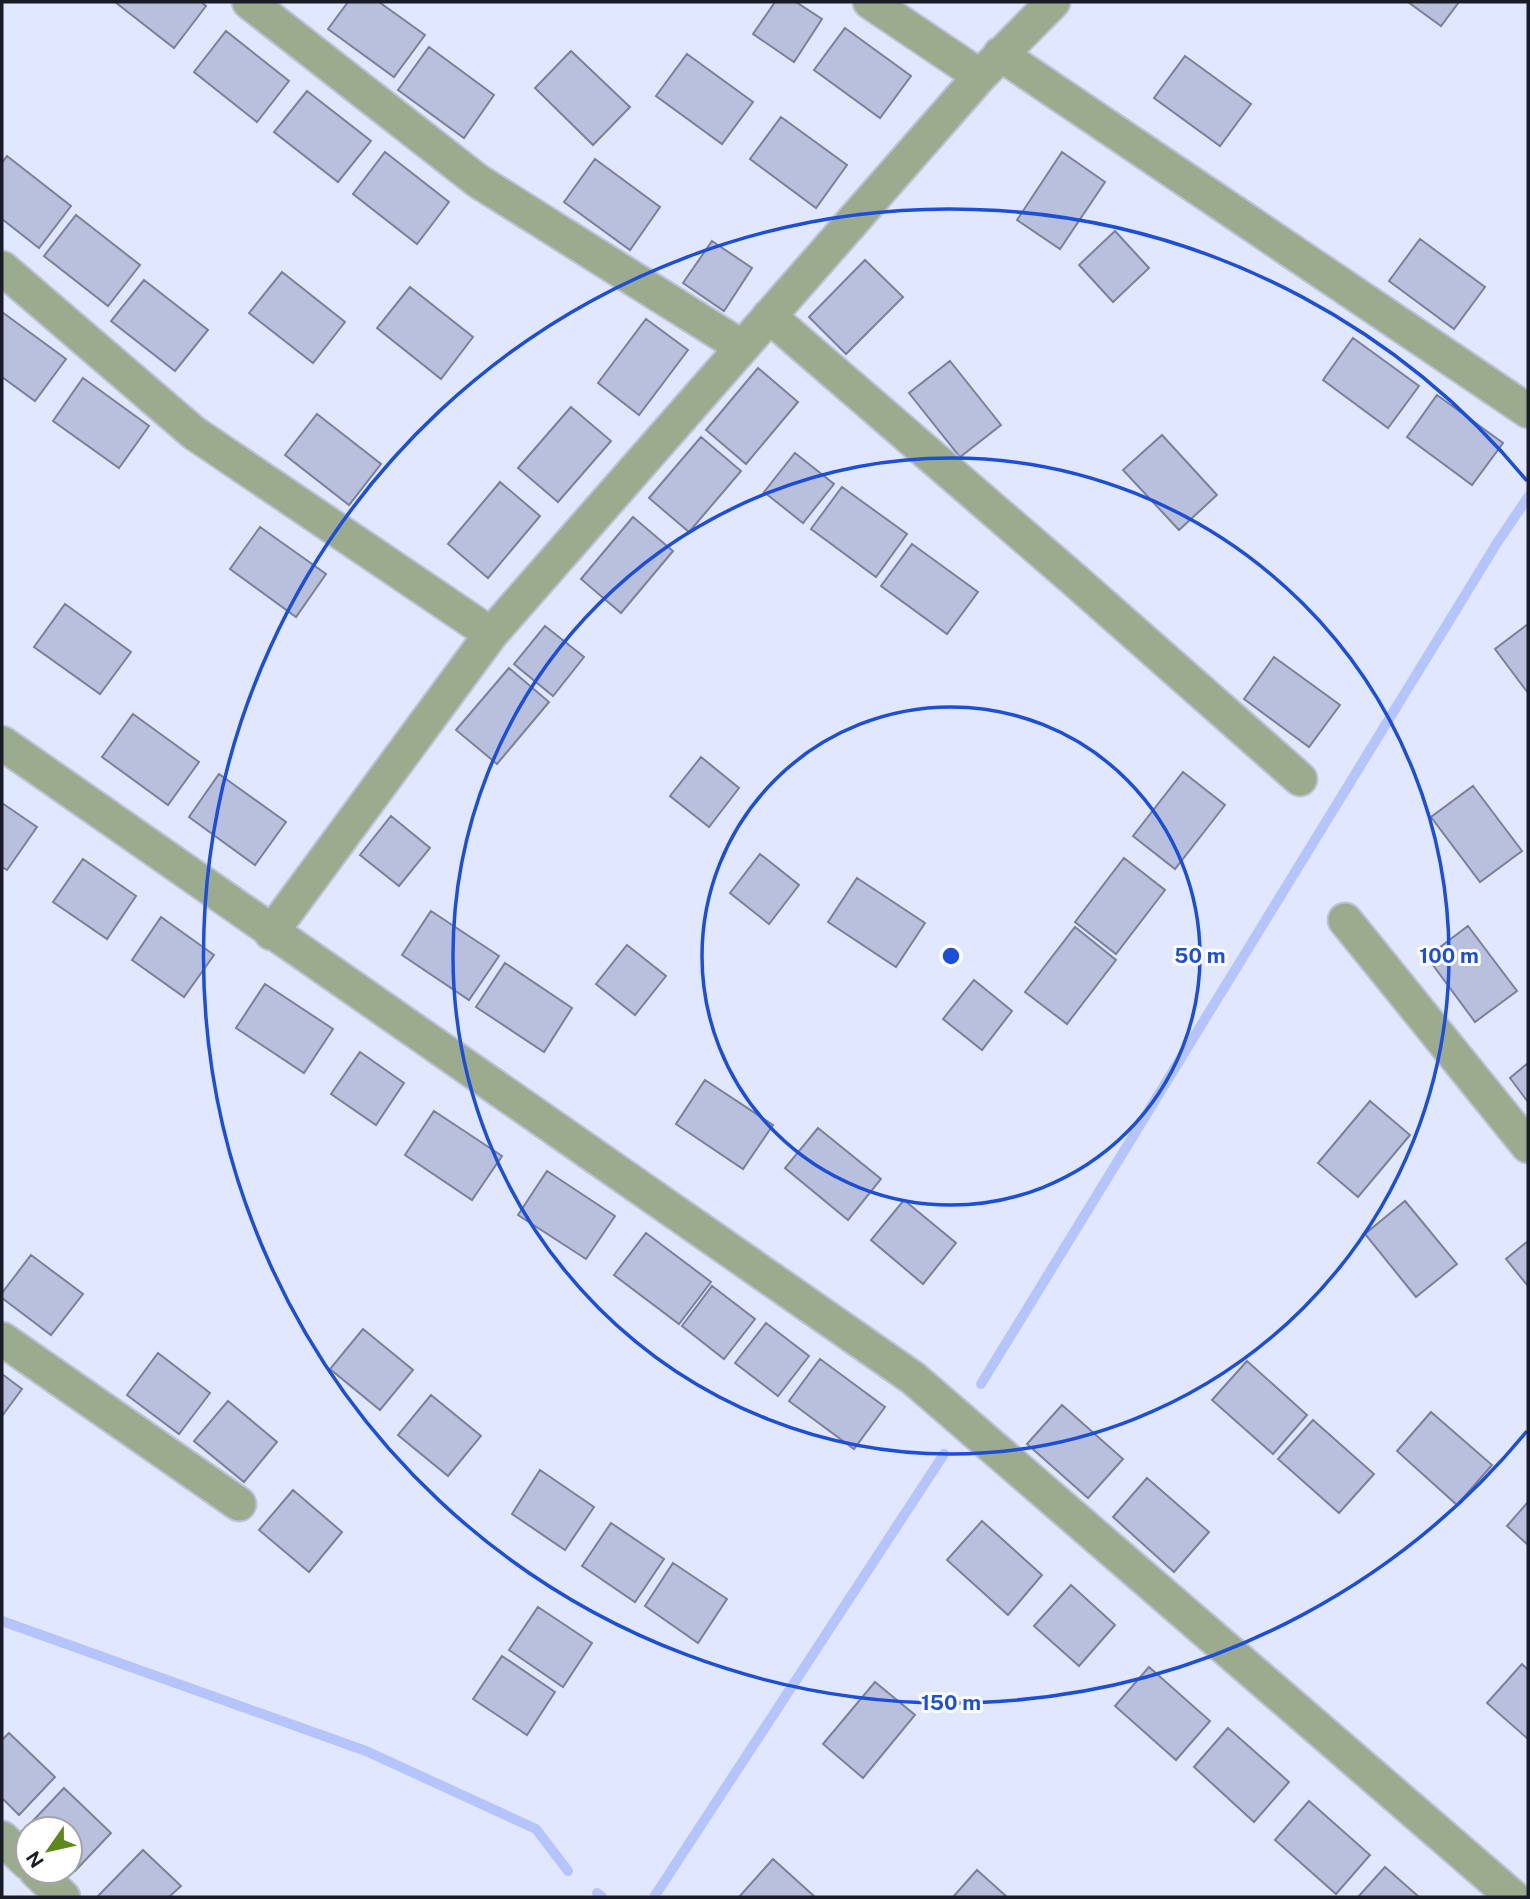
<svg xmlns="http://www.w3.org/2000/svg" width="1530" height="1899" font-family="'Public Sans',sans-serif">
  <rect width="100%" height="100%" fill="#e0e7ff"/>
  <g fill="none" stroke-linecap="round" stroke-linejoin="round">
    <path stroke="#b5c5fc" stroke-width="10" d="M981,1384L1497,543L1528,497
      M2,1621L366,1751L536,1829L568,1871
      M597,1893L602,1897
      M654,1897L944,1454"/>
  </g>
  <path fill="#b8c0dd" stroke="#7a819c" stroke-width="2" d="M115,2H201L206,6L174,48Z
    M348,2H379L425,35L394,77L328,29Z
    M775,2H796L822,19L794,62L753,34Z
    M1408,2H1459L1441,26Z
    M845,28L911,76L880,118L814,70Z
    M226,31L289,81L257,122L194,72Z
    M429,47L494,95L464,138L398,90Z
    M571,51L630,107L593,145L535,88Z
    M687,54L753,102L722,144L656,96Z
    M1185,56L1251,104L1220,146L1154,98Z
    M307,91L371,141L338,182L274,132Z
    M781,117L847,165L816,208L750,159Z
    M385,152L449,202L417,244L353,194Z
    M1062,152L1105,182L1060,249L1017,220Z
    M7,156L71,206L39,248L2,219V163Z
    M595,159L660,207L630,250L564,202Z
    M76,215L140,265L108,306L44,256Z
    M1115,231L1149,268L1113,302L1079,265Z
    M1420,239L1485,287L1454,329L1389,281Z
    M712,241L752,268L724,311L683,283Z
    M865,260L903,297L846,354L809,317Z
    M282,272L345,322L313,363L249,313Z
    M144,280L208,330L175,371L111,321Z
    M410,287L473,337L441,379L377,328Z
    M2,312L66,359L35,401L2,377Z
    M646,319L688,350L639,415L598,383Z
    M1353,338L1419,386L1388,428L1323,380Z
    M950,361L1001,425L960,457L909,393Z
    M758,368L798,402L746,464L706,430Z
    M83,378L149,426L119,468L53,421Z
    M1437,395L1503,443L1472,485L1407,437Z
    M571,407L611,441L558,502L518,468Z
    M317,414L381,464L349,505L285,455Z
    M1162,435L1217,495L1179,530L1123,470Z
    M701,437L741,471L689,532L649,498Z
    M795,453L834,484L803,523L764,492Z
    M500,482L540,516L488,578L448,544Z
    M842,487L907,534L876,577L811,529Z
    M633,517L673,551L621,613L581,579Z
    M260,527L326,574L296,617L230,569Z
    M912,544L978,592L947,634L881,586Z
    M65,604L131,652L100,694L34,647Z
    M1528,624V693L1495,649Z
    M545,626L584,657L553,696L514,664Z
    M1274,657L1340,705L1309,747L1244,699Z
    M509,668L549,702L497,764L456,730Z
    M133,714L199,762L168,805L102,757Z
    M701,757L739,788L709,827L670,796Z
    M1183,772L1225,805L1175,869L1133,836Z
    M219,774L286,822L255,865L189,817Z
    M1473,786L1522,851L1480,882L1431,817Z
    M2,803L37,827L7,870L2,867Z
    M391,816L430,848L399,886L360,855Z
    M760,854L799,885L769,924L730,893Z
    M1124,858L1165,890L1116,954L1075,922Z
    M83,859L136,896L107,939L53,902Z
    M857,878L925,923L896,967L828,922Z
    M431,911L499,956L469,1000L402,955Z
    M161,917L214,955L184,997L132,960Z
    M1468,926L1517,991L1475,1022L1427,957Z
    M1075,927L1116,960L1067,1024L1025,992Z
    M627,945L666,976L635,1015L596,984Z
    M505,963L572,1008L544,1052L476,1007Z
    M974,980L1012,1011L982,1050L943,1019Z
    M265,984L333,1029L304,1073L236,1028Z
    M360,1052L404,1083L376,1125L331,1094Z
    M1528,1063V1102L1510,1078Z
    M705,1080L773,1125L743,1169L676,1124Z
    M1370,1101L1410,1135L1358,1197L1318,1163Z
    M434,1111L502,1156L472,1200L405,1155Z
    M818,1128L881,1179L848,1220L785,1168Z
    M547,1171L615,1216L586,1259L518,1215Z
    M904,1200L956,1243L923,1284L871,1240Z
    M1405,1201L1457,1264L1416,1297L1365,1234Z
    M646,1233L711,1282L679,1324L614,1275Z
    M1528,1241V1286L1506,1259Z
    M31,1255L83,1294L51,1335L2,1298V1293Z
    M712,1286L755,1319L724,1359L682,1326Z
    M766,1323L809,1356L778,1396L735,1363Z
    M363,1329L413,1370L380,1410L330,1369Z
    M158,1353L210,1393L179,1434L127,1395Z
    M820,1359L885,1407L854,1449L789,1401Z
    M1247,1361L1307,1415L1273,1454L1212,1400Z
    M2,1374L22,1389L2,1416Z
    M431,1395L481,1436L448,1476L398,1435Z
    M228,1401L277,1442L244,1482L194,1441Z
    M1062,1405L1123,1459L1088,1498L1027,1444Z
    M1431,1412L1492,1465L1457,1505L1397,1451Z
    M1313,1420L1374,1474L1339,1513L1278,1459Z
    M540,1470L594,1507L565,1550L512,1514Z
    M1147,1478L1209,1532L1174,1572L1113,1517Z
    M293,1490L342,1532L309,1572L259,1530Z
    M1528,1502V1545L1507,1526Z
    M982,1521L1042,1575L1008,1615L947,1560Z
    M611,1523L664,1559L635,1602L582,1566Z
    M673,1563L727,1599L698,1643L645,1606Z
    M1071,1585L1115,1625L1079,1666L1034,1626Z
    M538,1607L592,1643L563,1687L509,1650Z
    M502,1656L555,1692L527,1735L473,1699Z
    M1522,1664L1528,1670V1739L1487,1703Z
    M1149,1667L1210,1721L1176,1760L1115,1706Z
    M875,1682L915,1715L863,1778L823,1744Z
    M1228,1728L1289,1782L1254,1822L1194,1767Z
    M9,1733L55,1777L19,1815L2,1798V1740Z
    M64,1788L111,1833L75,1871L70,1866V1829H31L28,1826Z
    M1309,1801L1370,1855L1336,1894L1275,1840Z
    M143,1850L181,1886L169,1897H100L98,1896Z
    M773,1859L815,1897H739Z
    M1385,1867L1419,1897H1358Z
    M977,1870L1007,1897H953Z"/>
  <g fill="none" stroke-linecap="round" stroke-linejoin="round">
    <g stroke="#bcc2d8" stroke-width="37">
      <path id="street" d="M249,2L478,181L742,347
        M870,2L980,76
        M1000,54L1528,411
        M2,268L194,433L491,634
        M769,316L1070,576L1300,779
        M2,743L913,1378L1513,1897
        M1345,920L1528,1146
        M271,933L491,634L980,76L1053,2
        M2,1339L239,1504
        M2,1838L28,1863
        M36,1871L63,1897"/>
    </g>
    <use href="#street" stroke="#9cab8e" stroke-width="33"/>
  </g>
  <g fill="none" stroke="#1d4ed8" stroke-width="3.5">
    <circle cx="951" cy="956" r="249"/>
    <circle cx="951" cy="956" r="498"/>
    <path d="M1527 1431A747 747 0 1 1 1527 481"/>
  </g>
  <circle cx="951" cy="956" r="10" fill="#1d4ed8" stroke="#fff" stroke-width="3.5"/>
  <g font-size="21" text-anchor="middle" font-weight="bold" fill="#1d4ed8" stroke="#fff" stroke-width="6" stroke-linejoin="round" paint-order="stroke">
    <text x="1200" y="963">50 m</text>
    <text x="1449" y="963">100 m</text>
    <text x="951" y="1710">150 m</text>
  </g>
  <rect width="1530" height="1899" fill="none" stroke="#191c26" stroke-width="7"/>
  <g transform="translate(49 1850) rotate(236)"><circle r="33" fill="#ffffff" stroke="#a3a4a8" stroke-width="2"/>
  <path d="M0-5L12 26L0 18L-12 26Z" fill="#5d8918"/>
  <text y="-10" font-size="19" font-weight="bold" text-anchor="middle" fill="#191c26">N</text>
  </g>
</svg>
